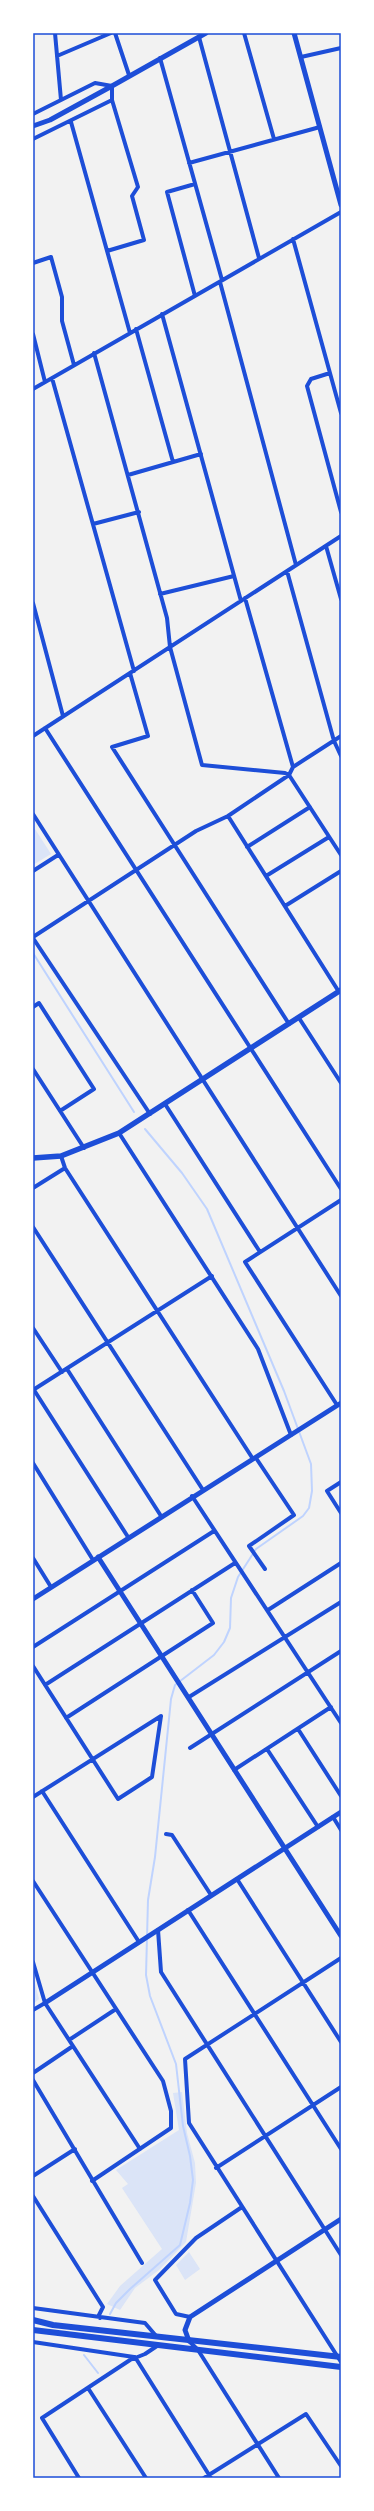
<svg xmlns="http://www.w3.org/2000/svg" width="374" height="2511" font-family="Overpass,sans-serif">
  <rect width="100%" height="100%" fill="#f2f2f2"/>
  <path fill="#dbe4f7" d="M35,829L51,854L33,865V830Z
    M33,1976L39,1999L33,2004Z
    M182,2092L187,2133L195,2163L196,2183L186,2242L159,2270L135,2288L120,2310L107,2304L120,2286L162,2249L122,2188L128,2184L116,2170L179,2130L173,2093Z
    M189,2252L200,2269L185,2280L176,2265Z"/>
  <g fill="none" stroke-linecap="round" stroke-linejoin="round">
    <path stroke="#bfd3fe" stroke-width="2" d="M33,953L134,1112
      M110,2314L116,2303L130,2289L180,2245L190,2203L193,2180L190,2156L183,2126L176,2064L150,1996L146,1975L148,1900L155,1857L171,1699L175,1685L214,1655L224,1642L230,1628L231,1598L238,1577L256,1549L303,1516L309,1508L312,1491L311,1464L284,1391L207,1209L182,1173L145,1129
      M84,2355L98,2373"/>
    <path stroke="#1d4ed8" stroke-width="4" d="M55,33L61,100
      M115,33L129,75
      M244,33L274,139
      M199,37L259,258
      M57,56L111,33
      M301,57L341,48
      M160,58L222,280
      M33,114L95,83L112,86V100L138,187L132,196L144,240L107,251
      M71,122L130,333
      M33,139L112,100
      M189,163L320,127
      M195,184L167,192L195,296
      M293,239L341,413
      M33,263L51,257L62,297V321L74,365
      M220,282L296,565
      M162,314L241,601
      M136,329L173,462
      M33,334L45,382
      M94,353L167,618L170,647L202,765L285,773L289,775L341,855
      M330,373L311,379L307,386L341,512
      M52,378L134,671
      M33,389L341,212
      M128,475L201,454
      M93,524L139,512
      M326,546L341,599
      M287,571L334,741L341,756
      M160,594L234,576
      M245,598L293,767
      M33,603L63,716
      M130,673L148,736L112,747L289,1024
      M45,728L341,1189
      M33,736L341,536
      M33,814L341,1296
      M228,816L339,992
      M247,847L310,807
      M33,871L58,855
      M266,876L329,837
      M285,906L341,871
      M33,937L196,831L228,816L289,775L293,767L341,736
      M33,938L150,1114
      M33,1007L39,1003L94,1089L60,1111
      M299,1018L341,1083
      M33,1069L84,1148
      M165,1104L260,1252
      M119,1133L258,1349L291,1435
      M61,1156L65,1168L253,1459
      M33,1188L65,1168
      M33,1227L203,1490
      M33,1328L62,1372
      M67,1369L161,1516
      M33,1390L212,1276
      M34,1390L128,1537
      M337,1405L245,1262L341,1200
      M256,1458L294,1515L249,1546L265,1569
      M33,1463L93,1560
      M341,1482L327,1491L341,1513
      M192,1496L341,1723
      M33,1558L51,1587
      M268,1610L341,1563
      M33,1647L214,1531
      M33,1666L118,1799L152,1777L161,1716
      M45,1685L235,1563
      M189,1697L341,1602
      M66,1718L213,1623L192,1590
      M298,1729L341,1796
      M190,1748L341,1651
      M267,1749L318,1827
      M234,1770L331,1707
      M42,1791L139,1942
      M33,1797L161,1716
      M333,1817L341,1830
      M166,1834L172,1835L211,1895
      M237,1879L341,2042
      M33,1881L163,2081L171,2111V2128L92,2181
      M188,1910L341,2149
      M158,1930L161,1972L341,2255
      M341,1958L185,2059L189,2123L341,2362
      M33,1962L45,2003L140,2149
      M33,2010L45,2003
      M69,2040L116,2009
      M33,2073L73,2046
      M33,2080L142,2263
      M216,2168L341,2087
      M33,2176L75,2149
      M33,2196L103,2307L99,2315L100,2318
      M33,2308L145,2323L157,2337
      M190,2317L176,2314L155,2280L196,2238L242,2207
      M189,2341L198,2350L279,2478
      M33,2342L134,2357
      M135,2357L211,2478
      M88,2388L146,2478
      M79,2478L42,2418L130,2360L145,2354L157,2346
      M204,2478L306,2414L341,2466"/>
    <path stroke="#1d4ed8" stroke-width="5" d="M294,33L341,205
      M33,126L50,120L112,86L206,33
      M98,1557L341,1936
      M33,1599L341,1403
      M45,2003L341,1812
      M189,2341L185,2330L190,2317L341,2219"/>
    <path stroke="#1d4ed8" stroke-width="5.5" d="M33,1158L61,1156L119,1133L341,990"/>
    <path stroke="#1d4ed8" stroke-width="6" d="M33,2320L53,2325L341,2357
      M33,2330L341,2367"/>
  </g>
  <rect width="374" height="2511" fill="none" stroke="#ffffff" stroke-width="68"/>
  <rect x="34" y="34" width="306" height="2443" fill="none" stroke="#1d4ed8" stroke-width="1.5"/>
</svg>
